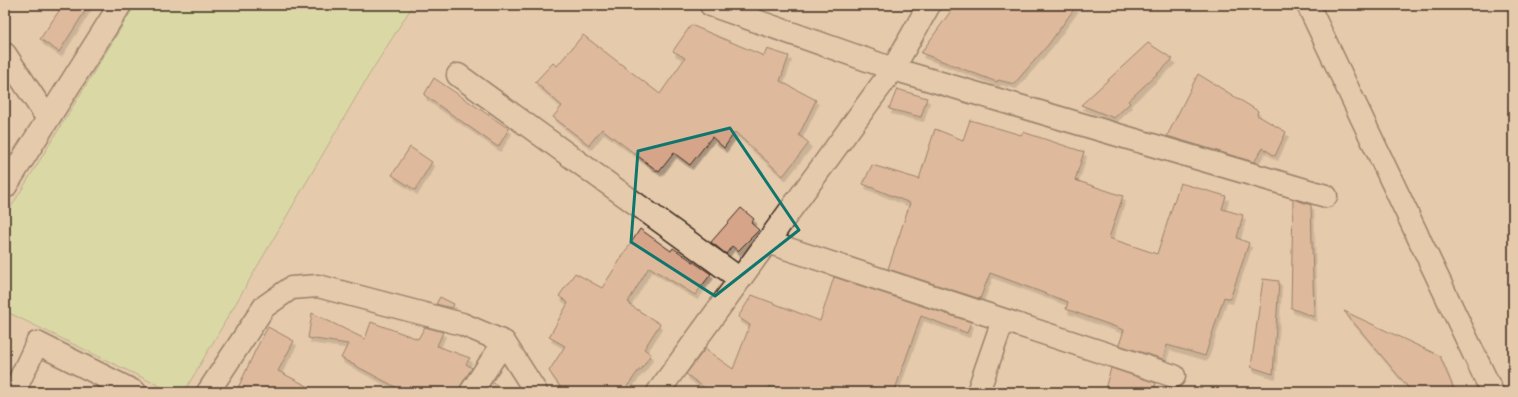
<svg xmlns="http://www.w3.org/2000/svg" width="1518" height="397" font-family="'Shantell Sans',sans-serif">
  <defs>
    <filter id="shadow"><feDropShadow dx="2.5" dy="4.5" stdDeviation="0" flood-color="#0004"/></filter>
  </defs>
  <rect width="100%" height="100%" fill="#e5caac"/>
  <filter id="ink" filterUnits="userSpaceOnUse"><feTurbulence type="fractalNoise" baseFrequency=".025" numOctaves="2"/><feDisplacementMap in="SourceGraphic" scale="8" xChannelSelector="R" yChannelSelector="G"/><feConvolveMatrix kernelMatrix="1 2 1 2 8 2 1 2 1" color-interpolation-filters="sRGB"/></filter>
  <g filter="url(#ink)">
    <path fill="#cdeaa0" stroke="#848a5f" d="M135,5H413L369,75L184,392H172L5,311V217Z"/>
    <path fill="#d6a589" stroke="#3b2a1e" filter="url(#shadow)" d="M63,5H89L59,52L40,39Z
      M955,5H1077L1048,45L1014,84L998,80L997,82L921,53Z
      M691,25L764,56L767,49L789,56L780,81L816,100L799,135L809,143L783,176L735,132L724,148L712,137L690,165L674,153L659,172L602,129L589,145L553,117L562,106L535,82L553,63L557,66L583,35L660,94L685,58L673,51Z
      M1148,43L1173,59L1128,101L1130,103L1114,118L1081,105Z
      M1198,74L1258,111L1257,115L1286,132L1275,156L1263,148L1254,162L1167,136Z
      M434,78L509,129L498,147L424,95Z
      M897,89L927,98L921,117L889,109Z
      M970,120L1021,135L1023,132L1084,152L1075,180L1123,196L1109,238L1157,254L1180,183L1226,196L1222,209L1243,215L1237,238L1249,243L1230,299L1224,297L1205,356L1167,345L1163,359L1119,345L1124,330L1066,309L1068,302L990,273L980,299L888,269L910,203L863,184L872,165L919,179L935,129L963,140Z
      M410,147L432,162L415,190L392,175Z
      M1293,199L1311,205L1314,317L1291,308Z
      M741,208L754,219L751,223L759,230L738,251L732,246L726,254L711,242Z
      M640,229L671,251L673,248L711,274L695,295L649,267L628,302L630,303V305L660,324L644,349L651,354L641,370H639L623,392H564L549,371L565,346L549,337L568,303L559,296L575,273L602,288Z
      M834,277L971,322L967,333L921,316L894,392H790L770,386L767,392H710L686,374L705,349L733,369L750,325L738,317L752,295L820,321Z
      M1263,279L1279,281L1273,374L1251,367Z
      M440,297L454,304L452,308L436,304Z
      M1344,311L1440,356L1455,392H1412Z
      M312,313L365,339L371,322L418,339L425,327L443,332L437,346L470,358L466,364L472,368L461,385L459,392H405L341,358L348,344L308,338Z
      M268,327L294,341L278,371L319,392H236L256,349Z
      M1111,368L1156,383L1153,392H1104Z
      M492,382L507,392H486Z"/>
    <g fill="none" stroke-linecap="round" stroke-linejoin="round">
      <g stroke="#3b2a1e" stroke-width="25">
        <path id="street" d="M711,5L893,69L1326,196
          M1308,5L1492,392
          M5,54L48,119
          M458,75L740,279
          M5,187L120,5
          M767,242L1174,376
          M14,392L37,343L135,392
          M208,392L264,307L291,288L318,286L462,324L504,342L536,392
          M471,392L504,342
          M658,392L893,69L929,5
          M978,392L1003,320"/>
      </g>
      <use href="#street" stroke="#e5caac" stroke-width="22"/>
    </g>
  </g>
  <path d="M0 0H1518V397H0ZM730,128L799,230L715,296L631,242L638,151Z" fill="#e5caac" fill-opacity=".55" fill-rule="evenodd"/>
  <path fill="none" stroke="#0f766e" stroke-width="3" stroke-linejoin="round" d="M730,128L799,230L715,296L631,242L638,151Z"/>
  <rect width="1518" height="397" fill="none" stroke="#e5caac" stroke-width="20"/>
  <rect x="10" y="10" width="1498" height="377" fill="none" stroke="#3b2a1e" stroke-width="1.5" filter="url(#ink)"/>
</svg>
